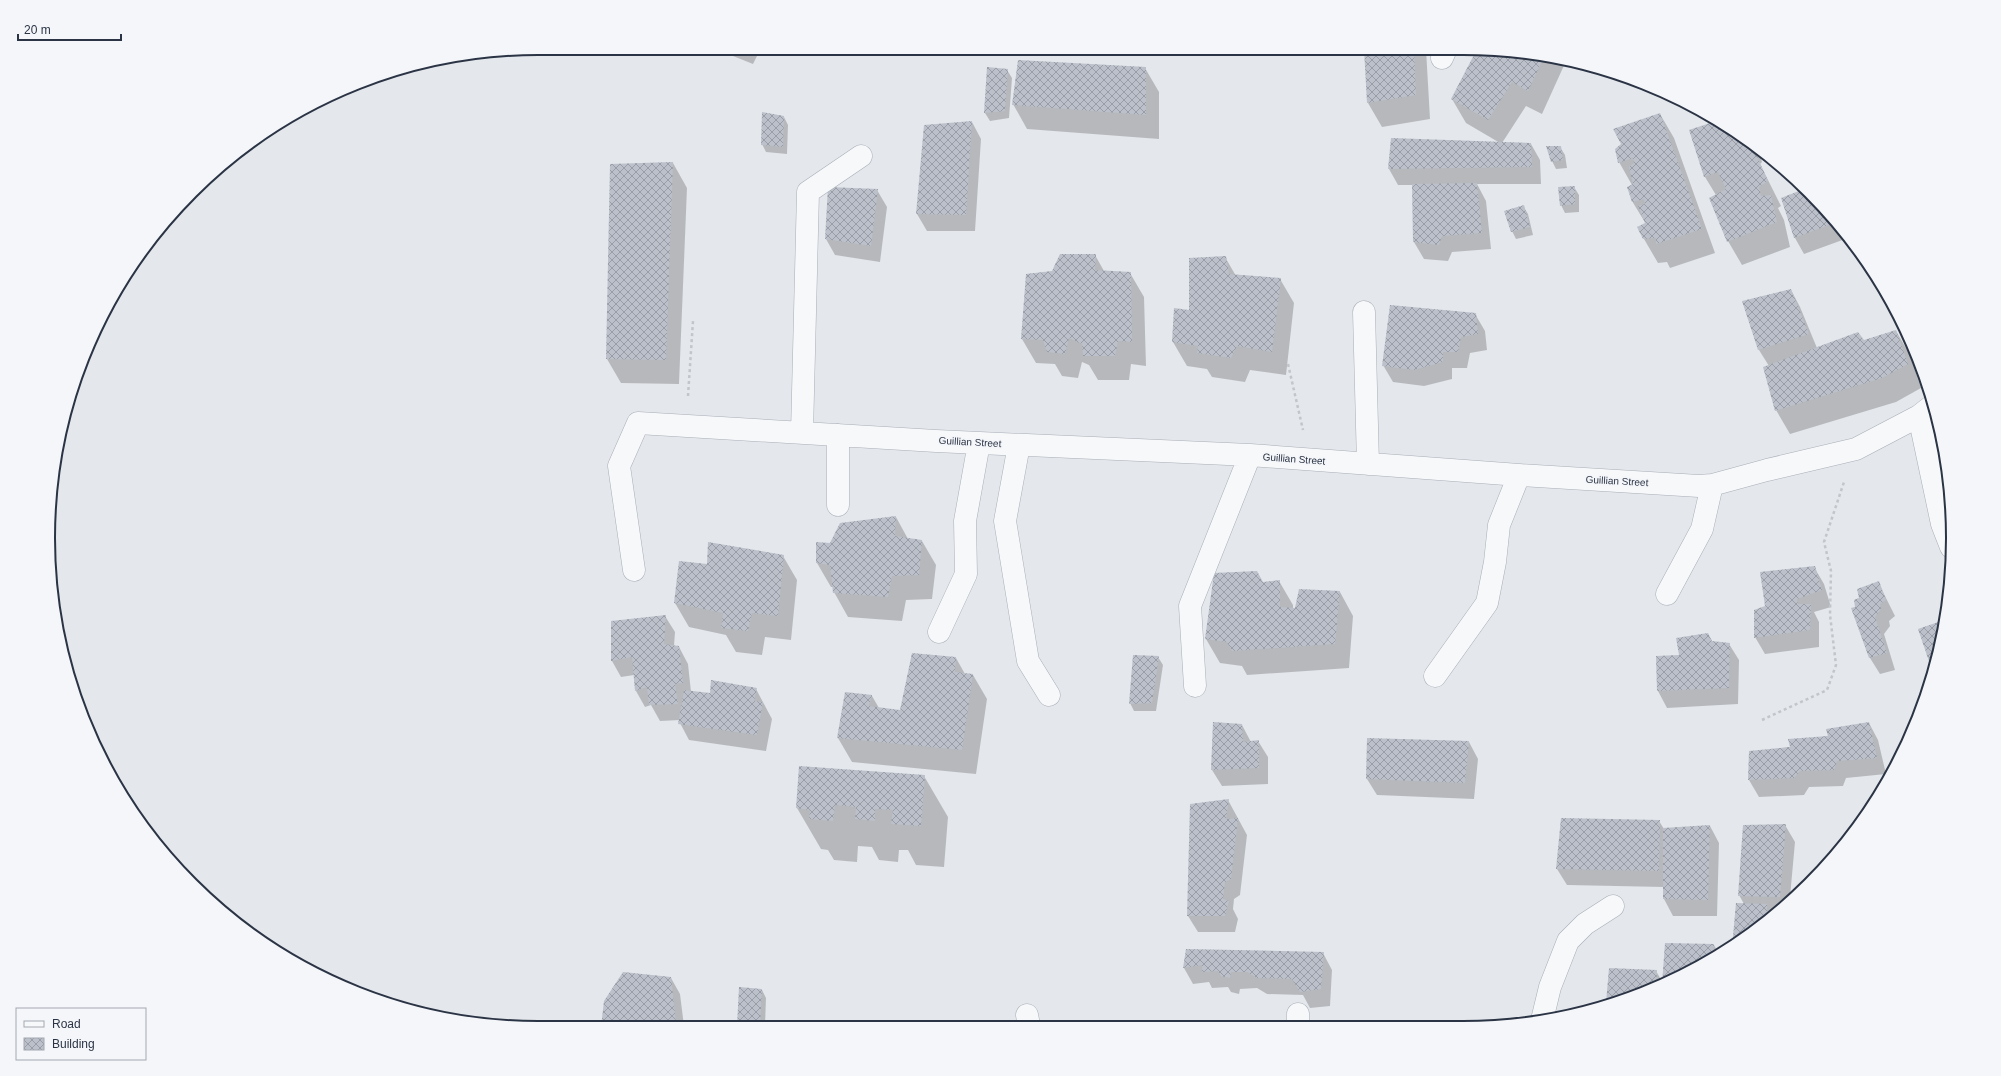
<svg xmlns="http://www.w3.org/2000/svg" width="2001" height="1076" font-family="Helvetica,sans-serif">
  <defs>
    <pattern id="building-cross-hatch" width="8" height="8" patternUnits="userSpaceOnUse"><rect width="8" height="8" fill="#bbc0ca"/><path d="M0 0l8 8M0 8l8-8" fill="none" stroke="#989da6"/></pattern>
  </defs>
  <rect width="100%" height="100%" fill="#e4e7ec"/>
  <path fill="#0003" d="M713,48H761L753,64Z
    M987,48L1023,49L1022,56L990,54Z
    M1365,49H1426L1430,119L1382,127L1368,103Z
    M1495,49L1566,61L1542,114L1526,106L1502,143L1531,144L1540,160L1541,184H1477L1486,201L1491,249L1452,252L1448,261L1424,259L1414,242L1413,185H1398L1389,169L1500,143L1466,123L1452,99Z
    M988,68L1007,70L1012,78L1009,118L990,121L985,113Z
    M1145,68L1159,92V139L1027,129L1013,104Z
    M1660,114L1674,138L1715,253L1670,268L1667,262L1658,263L1644,239L1646,224L1632,201V185L1619,162Z
    M784,117L788,125L787,154L766,152L762,144Z
    M972,122L981,139L975,231H927L917,214L925,126Z
    M1717,122L1757,146L1762,162L1760,164L1781,206L1778,208L1784,220L1790,247L1742,265L1728,241L1716,195L1705,177L1690,130Z
    M1560,147L1565,155L1567,168L1556,169L1552,161Z
    M673,163L687,188L679,384L621,383L607,359L611,165Z
    M1574,187L1579,195V212L1565,213L1561,205Z
    M877,190L887,207L880,262L835,255L826,239Z
    M1782,199L1832,215L1848,238L1804,254L1795,238Z
    M1523,206L1528,214L1533,235L1516,239L1512,231Z
    M1095,255L1104,271L1130,273L1144,297L1146,366L1131,364L1129,380H1098L1089,365L1082,362L1078,378L1062,376L1055,364L1036,363L1022,339L1027,274L1053,272Z
    M1225,257L1236,276L1280,279L1294,303L1286,375L1250,370L1245,382L1212,377L1207,369L1187,366L1173,342Z
    M1791,290L1800,307L1817,348L1863,342L1896,331L1910,355L1921,388L1896,402L1790,434L1776,410L1769,366L1759,350L1743,302Z
    M1475,314L1485,331L1487,350L1470,353L1467,368H1452V379L1424,386L1393,382L1383,365Z
    M896,517L908,539L922,541L936,565L932,599L906,600L902,621L848,617L834,592L833,587H831L817,563L831,544Z
    M783,556L797,580L791,640L765,637L762,655L736,652L726,635L689,627L675,603L680,562L708,565Z
    M1814,567L1824,584L1831,607L1814,612L1819,622V647L1765,654L1755,637L1766,607Z
    M1279,581L1293,605V609L1340,592L1353,616L1349,668L1247,675L1242,666L1220,663L1206,639L1263,583Z
    M1878,582L1895,616L1889,621L1890,626L1884,634L1895,670L1880,674L1870,658L1853,609L1856,608Z
    M665,616L675,632L674,646L679,647L688,664L691,692L710,694L756,689L772,719L766,751L689,740L680,723V720L660,721L651,705L645,707L636,691L634,675L621,677L612,661Z
    M1712,642L1729,644L1739,660L1738,704L1667,708L1658,691L1657,657L1680,656Z
    M1158,657L1163,665L1156,711H1134L1130,703Z
    M956,658L965,674L973,675L987,699L976,774L852,762L838,738L846,693L872,696L879,708L901,711Z
    M1214,723L1242,725L1251,742L1258,741L1268,757V784L1222,786L1212,770Z
    M1869,723L1878,740L1886,774L1846,778L1843,786L1809,787L1804,795L1759,797L1749,780L1750,752L1791,747Z
    M1469,742L1478,759L1474,799L1377,795L1367,779Z
    M800,767L924,776L948,817L944,867L916,865L908,850H899L898,862L879,860L872,847L858,846L857,862L834,860L828,850L821,849L797,808Z
    M1228,800L1247,835L1240,895L1234,899L1233,909L1238,919L1235,932H1198L1188,916Z
    M1562,819L1659,821L1664,829L1710,826L1719,843L1717,916H1673L1664,899V887L1567,885L1557,869Z
    M1785,825L1795,842L1790,897L1733,947L1737,904H1744L1739,895Z
    M1666,944L1714,945L1719,954L1650,991L1607,1002L1656,971L1663,983Z
    M1187,950L1323,953L1332,970L1330,1006L1310,1008L1303,995L1267,994L1257,988L1240,989L1239,994L1231,992L1228,987L1212,988L1209,982L1193,984L1184,968Z
    M671,978L680,994L684,1026L602,1027Z
    M740,988L762,990L766,998L765,1026H738Z"/>
  <path fill="url(#building-cross-hatch)" d="M1364,49H1414L1416,95L1367,103Z
    M1477,49H1495L1544,57L1528,91L1512,82L1488,120L1451,99Z
    M1018,60L1146,67V115L1012,105Z
    M987,67L1008,69L1005,111L984,113Z
    M762,112L784,116L783,147L761,145Z
    M1660,113L1702,229L1656,244V238L1643,239L1637,227L1645,223L1638,206L1645,204L1644,199L1632,202L1627,187L1633,184L1629,167L1634,163L1633,158L1618,163L1615,149L1621,144L1613,129Z
    M972,121L966,215L916,214L924,125Z
    M1716,121L1746,140L1744,141L1748,149L1756,154L1768,181L1759,187L1761,196L1771,195L1777,222L1727,242L1709,198L1726,189L1718,172L1704,177L1689,130Z
    M1391,138L1531,143L1532,167L1388,169Z
    M1546,146H1561L1563,160L1551,162Z
    M673,162L666,360L606,359L610,164Z
    M1477,183L1482,233L1442,236L1439,245L1413,242L1412,184Z
    M1575,186V204L1560,206L1558,187Z
    M828,187L878,189L871,246L825,239Z
    M1804,189L1832,215L1837,222L1794,238L1781,198Z
    M1524,205L1530,227L1511,232L1504,211Z
    M1060,254H1096L1095,270L1131,272L1132,342L1118,341L1115,356H1083L1082,344L1069,338L1065,354L1047,352L1043,340L1021,339L1026,274L1052,271Z
    M1226,256L1229,274L1281,278L1272,352L1237,346L1231,358L1197,353L1198,346L1172,342L1174,308L1189,310V258Z
    M1791,289L1809,334L1758,350L1742,301Z
    M1390,305L1476,313L1478,334L1461,337L1458,352H1443V362L1414,370L1382,366Z
    M1896,330L1908,364L1882,378L1775,411L1763,367L1858,332L1864,340Z
    M896,516L895,536L922,540L919,575L892,576L888,597L833,593L830,565L816,563V542L830,543L840,523Z
    M708,542L784,555L778,616L752,613L748,631L721,628L723,613L674,603L679,561L707,564Z
    M1815,566L1822,590L1797,599L1798,604H1811L1810,630L1754,638V610L1765,606L1760,572Z
    M1257,571L1263,582L1280,580V607L1295,608L1299,589L1340,591L1335,644L1232,651L1227,642L1205,639L1214,573Z
    M1879,581L1886,600L1880,604L1881,609L1875,617L1887,653L1869,658L1851,608L1855,607L1854,600L1859,598L1857,589Z
    M666,615L664,644L679,646L683,683L675,684L678,704L649,705L647,687L635,691L632,657L611,661V621Z
    M1944,620L1936,665L1933,673L1918,629Z
    M1708,633L1712,641L1730,643L1729,688L1657,691L1656,656L1679,655L1676,638Z
    M912,653L956,657L955,672L973,674L962,750L837,738L845,692L872,695L869,706L900,710Z
    M1133,655L1159,656L1152,703L1129,704Z
    M711,680L757,688L754,701L763,702L757,735L678,724L684,690L710,693Z
    M1213,722L1242,724L1243,742L1259,740V768L1211,770Z
    M1869,722L1877,758L1837,761L1834,770L1800,771L1794,778L1748,780L1749,751L1790,747L1788,739L1828,736L1826,729Z
    M1367,738L1469,741L1465,783L1366,779Z
    M799,766L925,775L921,826L891,824L893,810L875,809V821L855,819L856,807L835,805L833,821L809,819L810,810L796,808Z
    M1229,799L1226,819L1238,818L1231,879L1225,882L1223,899L1229,901L1225,916H1187L1190,804Z
    M1561,818L1660,820L1659,871L1556,869Z
    M1786,824L1780,897L1738,896L1743,825Z
    M1710,825L1708,900L1663,899V828Z
    M1736,903L1767,904V918L1732,947Z
    M1665,943L1714,944L1713,957L1662,984Z
    M1186,949L1324,952L1321,989L1300,992L1292,979L1257,978L1247,972H1231L1230,978L1221,976L1218,971L1202,972V965L1183,968Z
    M1609,968L1657,970L1656,988L1606,1003Z
    M623,972L671,977L676,1023H637L636,1027H601L604,1001Z
    M739,987L762,989L760,1026H737Z"/>
  <g fill="none" stroke-linecap="round" stroke-linejoin="round">
    <g stroke="#a9aeb7" stroke-width="23">
      <path id="street" d="M1442,58L1446,49
        M1364,312L1368,464
        M1919,416L1942,524L1951,547
        M802,433L808,192L861,156
        M1019,445L1005,521L1028,661L1049,695
        M838,505V435
        M634,570L619,466L638,423L936,441L1250,455L1519,475L1699,486L1712,485L1767,470L1856,449L1919,416L1933,405
        M1667,594L1702,529L1712,485
        M939,632L966,574L965,521L979,443
        M1435,676L1487,603L1495,562L1499,525L1519,475
        M1195,686L1190,606L1250,455
        M1027,1015L1029,1025
        M1542,1020L1550,987L1568,941L1585,924L1613,906
        M1298,1024V1014"/>
    </g>
    <path stroke="#c2c5cb" stroke-width="2.5" stroke-dasharray="3 3" stroke-linecap="butt" d="M1288,364L1303,430
      M688,396L693,321
      M1762,720L1827,690L1836,665L1830,615L1831,571L1824,542L1844,482"/>
    <use href="#street" stroke="#f7f8fa" stroke-width="22"/>
  </g>
  <g text-anchor="middle" dominant-baseline="central" stroke-width="3.5" stroke-linejoin="round" paint-order="stroke">
    <g font-size="10" fill="#2b3445" stroke="#f4f6f9">
      <text transform="translate(970 442) rotate(3)">Guillian Street</text>
      <text transform="translate(1294 459) rotate(4)">Guillian Street</text>
      <text transform="translate(1617 481) rotate(3)">Guillian Street</text>
    </g>
  </g>
  <path d="M0 0H2001V1076H0ZM538 55H1463A483 483 0 0 1 1946 538V538A483 483 0 0 1 1463 1021H538A483 483 0 0 1 55 538V538A483 483 0 0 1 538 55Z" fill="#f4f6f9" fill-rule="evenodd"/>
  <path fill="none" stroke="#2b3445" stroke-width="2" d="M538 55H1463A483 483 0 0 1 1946 538V538A483 483 0 0 1 1463 1021H538A483 483 0 0 1 55 538V538A483 483 0 0 1 538 55Z"/>
  <rect x="16" y="1008" width="130" height="52" fill="#f4f6f9" stroke="#a4a8b1"/>
  <rect x="24" y="1021" width="20" height="6" fill="#f7f8fa" stroke="#a4a8b1"/>
  <text x="52" y="1028" font-size="12" fill="#2b3445">Road</text>
  <rect x="24" y="1038" width="20" height="12" fill="url(#building-cross-hatch)" stroke="#a4a8b1"/>
  <text x="52" y="1048" font-size="12" fill="#2b3445">Building</text>
  <path d="M18 34v6h103v-6" fill="none" stroke="#2b3445" stroke-width="2"/>
  <text x="24" y="34" font-size="12" fill="#2b3445" stroke="#f4f6f9" stroke-width="3" paint-order="stroke">20 m</text>
</svg>
